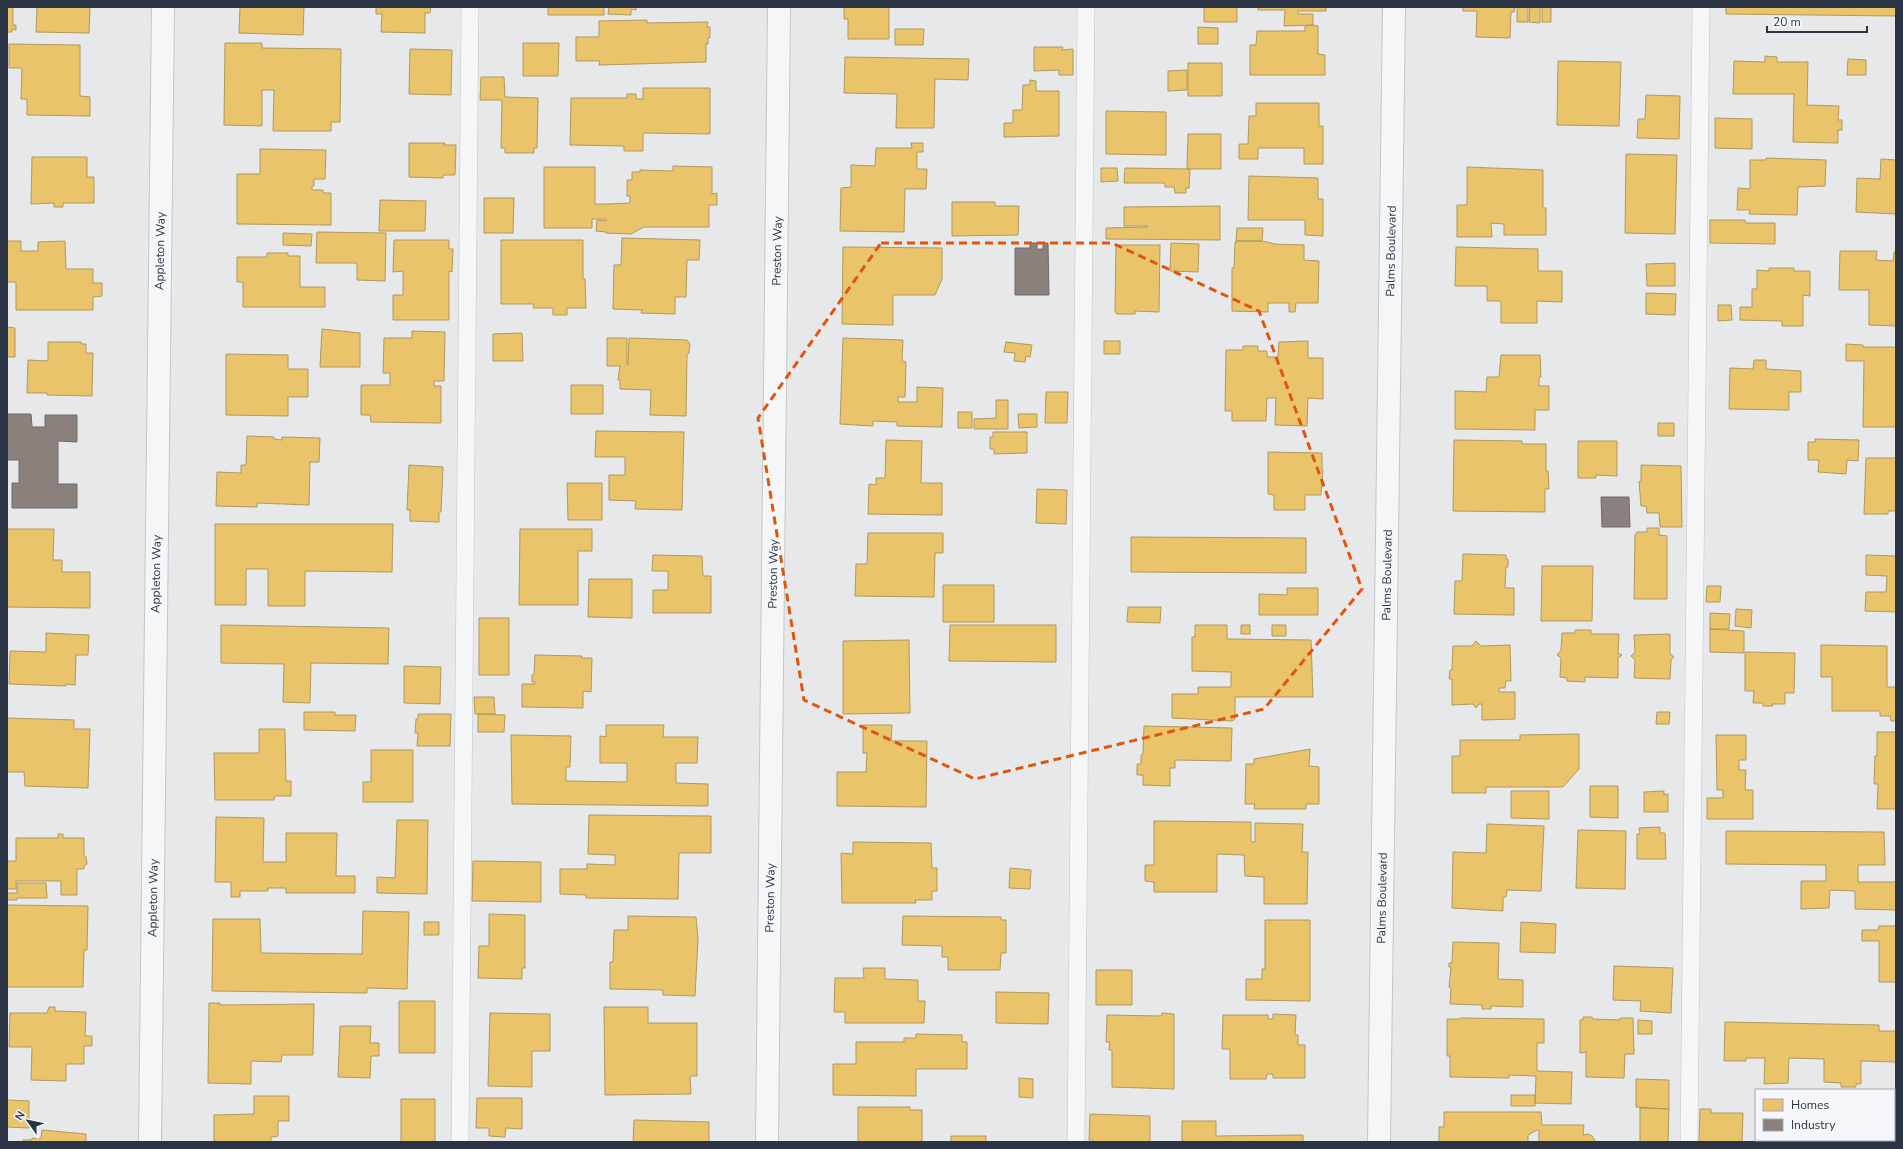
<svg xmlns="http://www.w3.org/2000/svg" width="1903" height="1149" font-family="'Nunito Sans',sans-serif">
  <rect width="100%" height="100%" fill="#e6e8ea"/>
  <path fill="#e9c46a" stroke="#b0995f" d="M7,7H13V25H16V30L12,29V32H7Z
    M37,7H90L89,33L36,32Z
    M240,7H304L303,35L239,33Z
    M376,7H431L430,13H425V33L381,32L382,14H376Z
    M548,7H604V15H548Z
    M609,7H636V10L631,9V15L608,14Z
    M844,7H889V39H848V19H844Z
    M1204,7H1237V22H1204Z
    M1258,7H1326V11H1298V14H1313V25L1284,26L1285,10H1258Z
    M1463,7H1515L1514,12H1511L1510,38L1476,37L1477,11H1463Z
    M1517,7H1528V22H1517Z
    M1530,7H1540V23L1529,22Z
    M1542,7H1551V22H1542Z
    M1726,7H1896V16L1726,14Z
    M647,20V23L708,22L707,27H710V38H708V44H706V62L599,65L600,61H576V37H599V21Z
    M1313,25L1318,26V54L1325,55V75H1250V45H1256L1257,31H1305V26Z
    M1198,27L1218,28V44H1198Z
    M895,29H924L923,45H895Z
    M225,43H262V48L341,49L340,122H331V131H273L274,90H262V126L224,125Z
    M523,43H559L558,76H523Z
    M9,44L80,45V96L90,97V116L27,115V99H21L22,68H9Z
    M1034,47H1063L1062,50L1073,49V75H1059V70L1034,71Z
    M410,49L452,50L451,95L409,94Z
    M1765,56L1777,57V62H1808L1807,105L1839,106L1838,120H1842V130H1838V143L1793,142L1794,94H1733L1734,61L1765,62Z
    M845,57L969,59L968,80L935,79L934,128H896L897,94L844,93Z
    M1848,59L1866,60V75H1847Z
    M1558,61L1621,62L1619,126L1557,125Z
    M1188,63H1222V96H1188Z
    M1187,70V90L1168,91V71Z
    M481,77H504L505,97L538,98L537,148H534V153H505V148H501L502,100H480Z
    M1030,80L1036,81V91H1059V136L1004,137V123H1013V110H1022L1023,85H1030Z
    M643,88H710V134L643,133V151H624V146L570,145L571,98H627V94H636V99H643Z
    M1646,95L1680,96L1679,139L1637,138L1638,119H1645Z
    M1256,103H1319V126H1323V164H1304V148H1258V159H1239V144H1248L1249,116H1256Z
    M1106,111L1166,112V155L1106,154Z
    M1715,118L1752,119V149L1715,148Z
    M1188,134H1221V169H1187Z
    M409,143H445L444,145H456L455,175H443V178L409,177Z
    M911,143H923V152H917V169H927L926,189H905L904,232L840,231L841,188L851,187V165L875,166L876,148H912Z
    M260,149L326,150L325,179H314V186H312V190H323V193H331V225L237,224V174H260Z
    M1626,154L1677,155L1675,234L1625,233Z
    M32,157H87V177H94V203H63V207H54V203L31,204Z
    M1766,158L1826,160L1825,186L1798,187L1797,215L1749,214L1750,210H1737L1738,188L1750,189V160H1766Z
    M1881,159L1896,160V214L1856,212L1857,178L1880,179Z
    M673,166L712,167V194L717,193V205H709V227H644L631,234L606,233V232L596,231L597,220L606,221V219H592V228H544V167H595V204H607L630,203V196H627V180H632V172H640V170L673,171Z
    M1467,167L1543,170V208H1546V235H1504V224L1491,223L1492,237H1457V205H1467Z
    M1101,168H1117L1118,181L1101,182Z
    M1125,168L1190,169L1189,188H1186V193H1175L1174,187H1165V183H1124Z
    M1249,176L1318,178V199H1323V236L1305,235V220H1248Z
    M484,198H514L513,233H484Z
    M380,200L426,201L425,231H379Z
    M952,202H995V206H1019L1018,235L952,236Z
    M1220,206V240L1106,239V228L1148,227V226H1124V207Z
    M1710,220H1745L1746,223H1775V244L1710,243Z
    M1237,228H1263L1262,241H1236Z
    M317,232L386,233L385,281L357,280V263H316Z
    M283,233L312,234L311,246L283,245Z
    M622,238L700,240L699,260H687L686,297H675V314L641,313L642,310L613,309L614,265H621Z
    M394,240H449V249H453L452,272L449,271V320H393V295H403V271L393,272Z
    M501,240H583V279H585L586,308H567V315H553V308H533L534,304H501Z
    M7,241H21V251H38V242L65,241L66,269H93V283H102V296L93,297V310H16V282H7Z
    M1236,241H1262L1272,243L1273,244L1304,245V260L1319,261L1318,303H1296L1295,312H1289V303H1268V312L1232,311V268H1234L1235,242H1237Z
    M1171,243L1199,244L1198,272L1170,271Z
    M1116,245H1160L1159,312L1135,311V314H1117L1115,312Z
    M843,247L942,248V279L935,295H893V325L842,324Z
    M1456,247L1538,249V271H1562V302L1537,301V323H1501V301H1487V286H1455Z
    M1840,251H1877L1876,260L1893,261L1894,252H1896V326L1869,325V290H1839Z
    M267,253H288V256H300V287H325V307H243V282H237V257H267Z
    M1675,263V286H1647L1646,264Z
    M1769,268H1794V271H1810V296L1803,295V326H1782V321L1740,320V307H1752V289H1757V270L1769,271Z
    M1646,293L1676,294L1675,315L1646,314Z
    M1718,305H1731L1732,320L1718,321Z
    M7,327L15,328V357H7Z
    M322,329L360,333V367H320Z
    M412,331L445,332L444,381H434V386H441V423L371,422L370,415H361V385H390V373H383L384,338H412Z
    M522,333L523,361H493V334Z
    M607,338H627V364L628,365L629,338L687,340L690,344L689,353L687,355L686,416L650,415L651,390L620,389V380H618L620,366H607Z
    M843,338L903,340L902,361L906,362L905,397H898V402H917V387L943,388L942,427L897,426V422L873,421V426L840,424Z
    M1104,341H1120V354H1104Z
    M1308,341V358H1323V399L1308,398L1307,426L1275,425L1276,398H1267L1266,421H1232V411H1225L1226,350H1243V346H1258V351H1267V357H1278L1279,342Z
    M48,342H81V344H86V353H93L92,396L47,395V393H27L28,360L48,361Z
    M1006,342L1032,345L1030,357L1026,356L1025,362L1014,361L1015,353L1004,352Z
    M1846,344L1863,345V347H1896V427H1863L1864,361H1846Z
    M226,354L288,355V369H308V397H288V416L226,415Z
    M1501,355H1540L1541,377H1539V386H1549V410H1535V430L1455,429V391L1486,392L1487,377H1499Z
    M1754,360H1766V369L1801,371V392H1789V410L1729,409L1730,368L1753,369Z
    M571,385H603V414H571Z
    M1046,392H1068L1067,423H1045Z
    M996,400H1008V429H974V419L996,418Z
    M958,412H972V428H958Z
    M1018,414H1037V427L1019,428Z
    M1658,423H1674V436H1658Z
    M596,431L684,432L682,510L635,509L636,501L609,500V475H625V457H595Z
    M993,432H1027V453L994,454V449H990V437H993Z
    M247,436L274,437V439L282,440V437L320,438L319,462H310L309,505L257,503V507L216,506L217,472L241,473V465H246Z
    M1815,439L1859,440L1858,461L1847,460L1846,474L1818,472L1819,460H1808V442H1815Z
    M886,440L922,441L921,483H942V515L868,514L869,484L876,485V478H885Z
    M1454,440L1522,441V444H1546V471H1548L1549,489H1545V512L1453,511Z
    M1578,441H1617V476L1596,475V478H1578Z
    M1268,452L1322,453V470H1323L1321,495H1305V510H1274V495L1268,494Z
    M1866,458H1896V511H1888V514H1864Z
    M409,465L443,467L441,512H439V522L410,521V510H407Z
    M1641,465L1681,466L1682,527H1660L1659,513H1647L1646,506H1641L1639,481L1641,482Z
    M567,483H602V520H568Z
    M1037,489L1067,490L1066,524L1036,523Z
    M215,524H393L392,572L305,571V606H268V569H246V605H215Z
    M1647,528H1659V535L1667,536V599H1634L1635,535L1637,532H1647Z
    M7,529H54L53,560H62V572H90V608L7,607Z
    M520,529H592V551H578V605H519Z
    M868,533H943V553H935L934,597L855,596L856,564H867Z
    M1131,537L1306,538V573L1131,572Z
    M1463,554L1506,555V559H1508V567H1506L1505,588H1514V615L1454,614L1455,581H1462Z
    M653,555L702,556L703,576H711V613H653V590H668V571H652Z
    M1866,555L1896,556V615V612L1865,611L1866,592H1886L1887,576L1866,575Z
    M1542,566H1593L1592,621H1541Z
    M589,579H632V618L588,617Z
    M943,585H994V622H943Z
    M1707,586H1721L1720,602H1706Z
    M1287,588H1318V615H1259V594L1287,595Z
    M1128,607H1161L1160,623L1127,622Z
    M1736,609L1752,610L1751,628L1735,626Z
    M1710,613L1730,614L1729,629H1710Z
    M479,618H509V675H479Z
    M221,625L389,628L388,664L311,663L310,703L283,702L284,664L221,663Z
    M950,625H1056V662L949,661Z
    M1195,625H1227V639L1311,640L1313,697H1235V719L1232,721L1172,718V694H1198V687H1231V672L1192,671V637H1195Z
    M1241,625H1250V634H1241Z
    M1272,625H1286V636H1272Z
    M1710,629L1744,631V653L1710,652Z
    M1575,630H1591V634H1619L1618,653L1622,655L1618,658V678L1585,677V682L1567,681V678L1560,677L1561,658L1557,655L1561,650L1562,633H1575Z
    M46,633L89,635L88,655H76L75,685L66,684V686L9,684L10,651L46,652Z
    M1670,634V654L1674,657L1671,660L1670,679L1634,678L1635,660L1631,656L1635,652L1634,635Z
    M909,640L910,713L843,714V641Z
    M1476,641L1481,646L1510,645L1511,681H1506L1505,688H1499V692H1515V719L1482,720V704H1479L1476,708L1473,704L1452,705V679H1449L1450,670H1452L1453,646H1472Z
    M1821,645L1887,646V687H1896V721H1891L1890,716H1880V711H1832V677H1821Z
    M1745,652L1795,653L1794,693H1785V704H1772L1773,706H1763V703H1753L1754,691H1745Z
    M535,655L582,656V658H592L591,692L583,691V708L522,707V684H535V682H532V675H534Z
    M404,666L441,667L440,704L404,703Z
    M474,697H494L495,714H475Z
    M304,712H335V715H356L355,731L304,730Z
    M1657,712H1670L1669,724H1656Z
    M418,714H451L450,746H417L418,733H415L416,719H418Z
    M478,714L505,715L504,732H478Z
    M7,718L74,720V729H90L88,788L25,786L24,772H7Z
    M606,725H664L663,737H698L697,763H676V783L708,784V806L512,804L511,735L571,736L570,767H566V781L627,782V763H600V736L606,737Z
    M863,725H892L891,741H927L926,807L837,806V772H866L867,753H863Z
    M1144,726L1232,728L1231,761L1175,760V768H1170V786L1143,785V775H1137V764H1141V755L1143,754Z
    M259,729H285L286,781H291V796H275L274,800H215L214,753H259Z
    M1877,732H1896V809H1877L1878,784H1874L1875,756H1877Z
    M1579,734V769L1563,787H1486V793H1452V756H1460V740H1520V735Z
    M1716,735H1746V760H1739V770H1746L1745,790H1753V819H1707V798H1723V790H1717Z
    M1310,749L1309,766L1319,767V804H1306V809H1254L1255,804H1245L1246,764H1254V759Z
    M371,750H413V802H363V782H371Z
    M1590,786H1618V818L1590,817Z
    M1511,791H1549V819L1511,818Z
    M1664,791V795L1668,794V812H1644V792Z
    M589,815L711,816V853H679L678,899L586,898V895L560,894V869H587V864L615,865V855L588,854Z
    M216,817L264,818L263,862H286V833H337L336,876H355V893H286V888H268V891H240V897H231V882H215Z
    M397,820H428L427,894L377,893V877L395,878Z
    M1154,821L1251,822V842H1255V823L1303,824L1302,852H1308L1307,904H1264V877L1245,876L1244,855L1217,854V892H1154V882L1145,881V865H1154Z
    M1487,824L1544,826L1541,891L1507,890L1506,897H1503V911L1452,908L1453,852L1486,853Z
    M1660,827V833H1665L1666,859H1637V834H1640L1639,828Z
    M1578,830L1626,831L1625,889L1576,888Z
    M1726,831L1884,832L1885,865H1858V882H1896V910L1855,909V891L1830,890L1829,908L1801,909V881H1826V865L1726,864Z
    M58,834H63V838H84V855L86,857L87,864L84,866V869H77V895H61V881H16V889H7V861H16V838H58Z
    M853,842L931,843L932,868H937V891H932V900H915L916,903H842L841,853L853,854Z
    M473,861L541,862V902L472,901Z
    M1010,868L1031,870L1030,889L1009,888Z
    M17,883H46L47,898H17V900H7V893H17Z
    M7,905L88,906L87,950H84L83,987H7Z
    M363,911L409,912L407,989L367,988V993L212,991L213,919H260L261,953L362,954Z
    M489,914L525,915V968H522V979L478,978L479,946H489Z
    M628,916L696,917L698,940L695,996L663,995V990L610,989V962H613L614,930H628Z
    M903,916L1001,917V920H1006V953H1001L1000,970H948V957H942V946L902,945Z
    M1265,920H1310V1001L1246,1000V979H1262V969H1265Z
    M424,922H439V935H424Z
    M1521,922L1556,924L1555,953L1520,952Z
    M1879,926H1896V982H1879V941H1862V930H1878Z
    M1453,942L1499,943L1498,979L1523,980V1007L1491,1006V1009H1482V1005L1450,1004L1451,988L1449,987L1451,967H1449V963H1452Z
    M1614,966L1673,968L1671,1013L1640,1011L1641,1001L1613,1000Z
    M863,968H885V979L918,980V1001H925L924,1023H845V1012H834L835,978H864Z
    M1096,970H1132V1005H1096Z
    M996,992L1049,993L1048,1024L996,1023Z
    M399,1001H435V1053H399Z
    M209,1003H220V1005L314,1004L313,1055H282L281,1062L251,1061V1084L208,1083Z
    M49,1007H55V1011L86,1012L85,1036H92V1046H84V1064H66V1081L31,1080L32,1047H9L10,1013H47Z
    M604,1007H648V1023H697V1076H690L691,1094L605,1095Z
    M490,1013L550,1014V1051H532V1087L488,1086Z
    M1162,1013L1174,1014V1089L1112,1087V1050H1109L1110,1042H1106L1107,1015L1161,1016Z
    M1273,1014L1296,1015L1295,1035H1298V1045H1305V1078H1273V1074H1267L1266,1079H1230V1049H1222L1223,1015H1268V1019H1273Z
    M1583,1017H1592L1593,1019L1620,1020V1018H1633L1634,1054H1625L1624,1078L1586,1077V1052L1580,1053V1020H1583Z
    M1460,1018L1544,1019V1043H1537V1071L1572,1072L1571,1104L1535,1103L1536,1076L1509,1075V1078L1450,1077V1056H1447V1019H1459Z
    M1638,1020L1652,1021V1034H1638Z
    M1725,1022L1879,1025V1031H1896V1062L1861,1061V1084H1856V1087H1841V1083L1824,1082V1059L1789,1058L1788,1083L1764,1084L1765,1058H1746V1061H1724Z
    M340,1026H371L370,1043H379V1056H371L370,1078L338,1077Z
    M916,1034L962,1035V1042H967V1069H916V1096L833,1095V1064H856V1042H904V1038H916Z
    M1019,1078L1033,1079V1098L1019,1097Z
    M1636,1079L1669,1080V1109L1636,1107Z
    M1511,1095H1535V1106H1511Z
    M254,1096H289V1121H278V1136L271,1137V1142H214V1115L254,1114Z
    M477,1098H522V1129L506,1128L505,1137L489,1136V1128H476Z
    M401,1099H435V1142H401Z
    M7,1100L29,1101V1128L7,1127Z
    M858,1107H910V1110H922V1142H858Z
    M1640,1108L1669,1109L1668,1142H1640Z
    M1700,1109H1711V1113H1743L1742,1142H1699Z
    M1444,1112H1541L1542,1125H1584L1583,1135L1588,1134L1592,1136L1596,1142H1539V1130H1537L1528,1135V1142H1439V1127H1444Z
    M1090,1114L1150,1116V1142H1093V1140H1089Z
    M1894,1119H1896V1142H1834V1140H1894Z
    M634,1120L709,1122V1142H633Z
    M1182,1121H1216V1136L1303,1135V1142H1182Z
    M42,1130L86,1134V1142H23V1140H32V1138L41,1139Z
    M951,1136H986V1142H951Z"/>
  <path fill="#8a817c" stroke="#6e6a6c" d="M1030,243H1037V249H1043V243H1048L1049,295H1015V248H1030Z
    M7,414H31L32,427H45V415H77V442L58,441V484H77V508H12V483H19V460H7Z
    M1601,497H1629L1630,527H1602Z"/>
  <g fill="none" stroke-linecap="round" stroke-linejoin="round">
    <g stroke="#c4c6c8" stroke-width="18">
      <path id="service" d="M460,1142L470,7
        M1076,1142L1086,7
        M1689,1142L1701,7"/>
    </g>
    <g stroke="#c4c6c8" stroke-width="24">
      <path id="minor" d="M150,1142L163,7
        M767,1142L779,7
        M1379,1142L1394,7"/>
    </g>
    <use href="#service" stroke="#f5f6f7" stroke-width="17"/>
    <use href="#minor" stroke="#f5f6f7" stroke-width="22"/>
  </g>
  <path fill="none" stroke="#df570f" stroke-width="3" stroke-dasharray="8 5" stroke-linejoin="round" d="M881,243H1112L1259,311L1362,589L1264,709L975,779L804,700L758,418Z"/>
  <g text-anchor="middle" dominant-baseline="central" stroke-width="4" stroke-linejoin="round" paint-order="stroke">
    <g font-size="12" fill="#2b3445" stroke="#f4f6f9">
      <text transform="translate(160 251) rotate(-89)">Appleton Way</text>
      <text transform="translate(777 251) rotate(-89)">Preston Way</text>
      <text transform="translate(1391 251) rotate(-89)">Palms Boulevard</text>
      <text transform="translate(156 574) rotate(-89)">Appleton Way</text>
      <text transform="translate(773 574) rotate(-89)">Preston Way</text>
      <text transform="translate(1387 575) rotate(-89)">Palms Boulevard</text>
      <text transform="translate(153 898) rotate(-89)">Appleton Way</text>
      <text transform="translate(770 898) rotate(-89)">Preston Way</text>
      <text transform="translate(1382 898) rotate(-89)">Palms Boulevard</text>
    </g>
  </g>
  <rect width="1903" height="1149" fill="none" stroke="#2b3445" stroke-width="16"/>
  <rect x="1755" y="1089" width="140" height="52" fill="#f4f6f9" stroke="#a4a8b1"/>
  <rect x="1763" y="1099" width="20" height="12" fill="#e9c46a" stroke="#a4a8b1"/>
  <text x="1791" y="1109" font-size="12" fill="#2b3445">Homes</text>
  <rect x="1763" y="1119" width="20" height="12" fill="#8a817c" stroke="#a4a8b1"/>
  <text x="1791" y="1129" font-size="12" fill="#2b3445">Industry</text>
  <g transform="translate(28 1121) rotate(303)" stroke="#f4f6f9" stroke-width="3" paint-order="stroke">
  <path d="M0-3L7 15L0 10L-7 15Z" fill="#2b3445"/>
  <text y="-6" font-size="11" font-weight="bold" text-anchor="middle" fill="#2b3445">N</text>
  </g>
  <path d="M1767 26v6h100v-6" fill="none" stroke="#2b3445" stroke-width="2"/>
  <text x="1773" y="26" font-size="12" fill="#2b3445" stroke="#f4f6f9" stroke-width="3" paint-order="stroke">20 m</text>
</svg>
